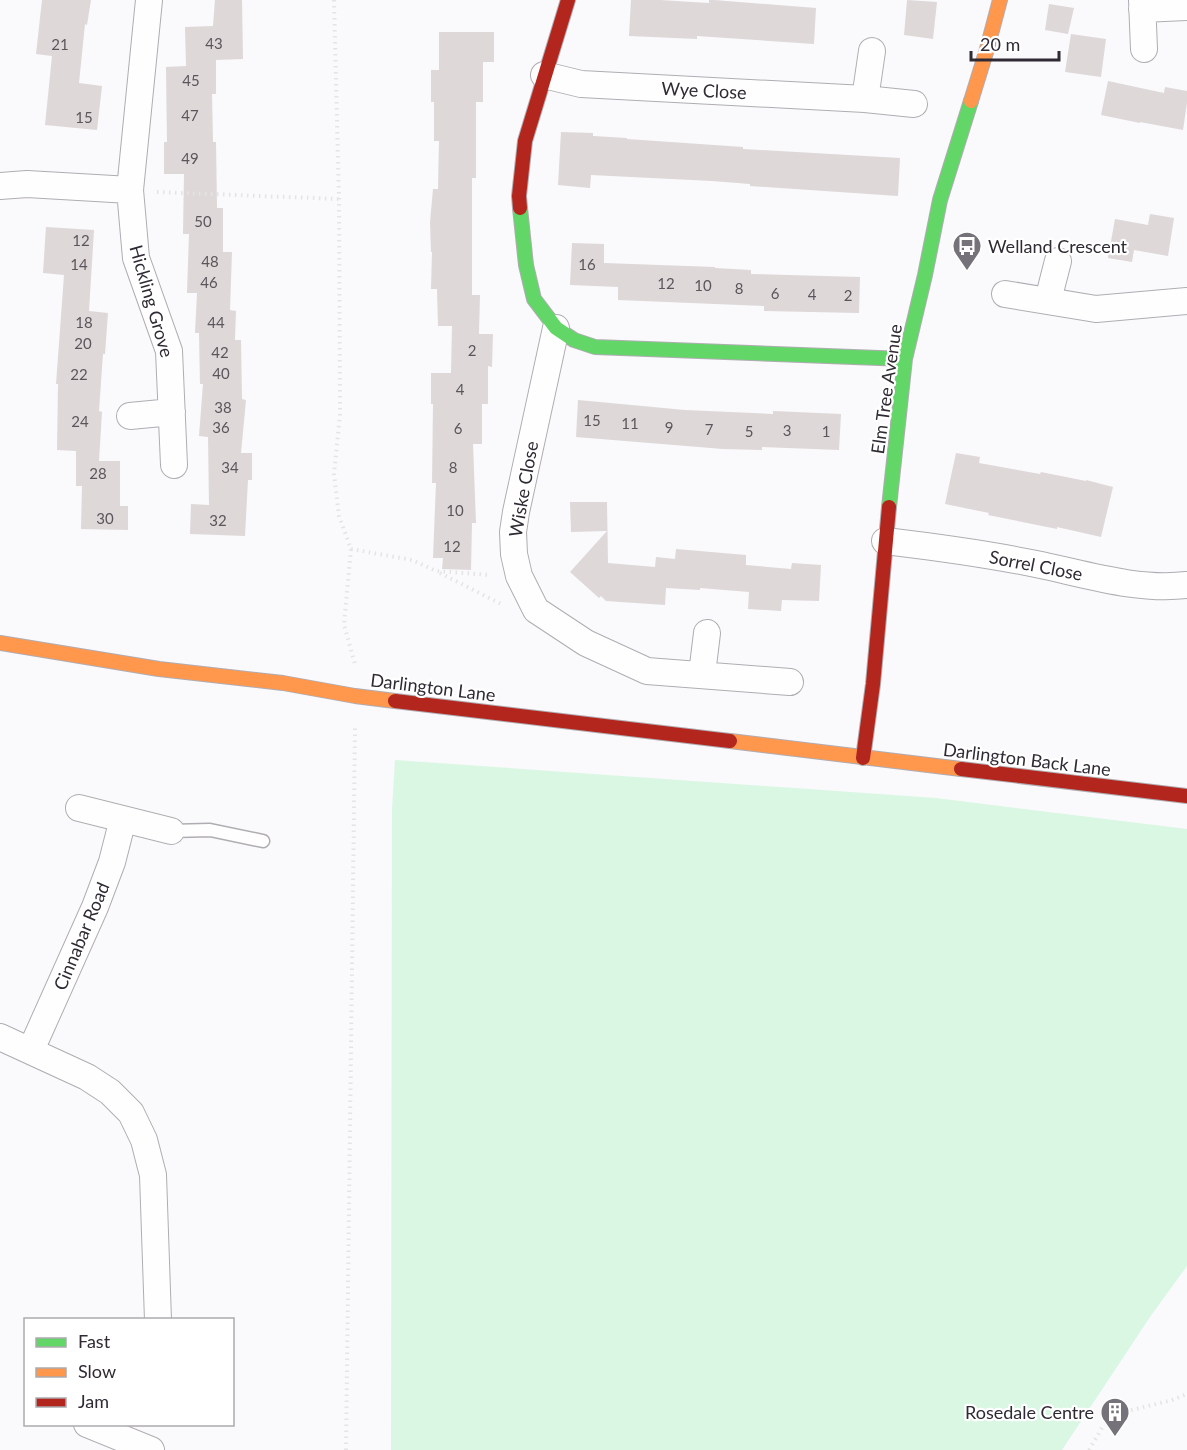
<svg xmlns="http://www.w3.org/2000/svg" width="1187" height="1450" font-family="Lato,sans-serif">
  <rect width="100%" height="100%" fill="#faf9fc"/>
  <path fill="#daf7e4" d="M395,760L936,798L1187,829V1266L1150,1317L1062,1450H391L392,810Z"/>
  <path fill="#ded8d8" d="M42,0H91L87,25L85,24L79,83L102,86L97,130L45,125L52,56L36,54Z
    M215,0H242L243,59L216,60V94H212L213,142H216L217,208H223V252H232L230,310L236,311L235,340H241L242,399L246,400L241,453H252V480H248L245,536L190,534L191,504L209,505L208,437L199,436L203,384H200L199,333H195L197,293H187L189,234H183L184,174H164V142H167L166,67L186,66L185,27L213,26Z
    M631,0H660L709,3V0H714L816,8L814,44L697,36V39L629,36Z
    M907,0L937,2L933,39L904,35Z
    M1049,4L1074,8L1068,34L1045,30Z
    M439,32H494V62H483V102H476V178H472V295H480L479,334H493L492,367L488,366V404H482V444H473L476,523H472L471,570L442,569L443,558H433L436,483H432L433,404H431V373H451L452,326H438L437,289H431L432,252H431L430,222L433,189H438L439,141H434V102H431V70H439Z
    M1071,34L1106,39L1101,77L1065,72Z
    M1108,81L1164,93L1165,87L1187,91V103L1183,130L1140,122V123L1101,115Z
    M561,132L593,133V136L627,138V139L743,147V149L900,158L898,196L750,186V184L712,181L591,175L590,188L558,185Z
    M1150,214L1174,218L1168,256L1134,250L1132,262L1108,258L1115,219L1148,225Z
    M46,227L94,230L89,311L108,313L105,354H103L99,411L102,412L99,461H120V506H128V530L81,529L82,486H76V451L57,450L58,384H56L64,275L43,273Z
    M572,243L604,244V263L715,267V268L751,270V274L860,277L859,313L764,311V306L618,300V287L570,285Z
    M578,400L685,410L773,414V411L841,414L839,450L762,447V450L723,449L576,437Z
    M956,453L980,457L979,463L1040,474L1041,472L1086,481V480L1113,487L1101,537L1057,527V529L988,515L989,513L945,504Z
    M570,502H607L608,563L655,567L656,557L675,559L676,549L746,555V565L791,569L792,563L821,565L819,601L782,600L781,611L748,609L749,592L700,588V590L666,588L665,605L606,601L601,596L599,598L570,572L607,531L571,532Z"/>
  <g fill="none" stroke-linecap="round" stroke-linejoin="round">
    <g stroke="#b0adb2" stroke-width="15">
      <path id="lane" d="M171,831L210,830L263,841"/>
    </g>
    <g stroke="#b0adb2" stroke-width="28">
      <path id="street" d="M1142,0L1144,49
        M1142,9L1187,7
        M544,75L581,84L865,99L914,104
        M865,99L872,51
        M0,186L27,184L130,190L149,0
        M130,190L136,258L169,351L174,465
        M1005,294L1096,309L1187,301
        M1048,300L1058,261
        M556,328L516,512L513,532L514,554L519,576L536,610L586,643L647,671L790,682
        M130,416L172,412
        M885,541C936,547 987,554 1036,564C1085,574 1137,591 1187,585
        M702,674L707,633
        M79,808L171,831
        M0,1037L87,1077L110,1092L131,1113L144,1140L153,1175L158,1320
        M31,1050L95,907L112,862L123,819
        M87,1424L151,1450"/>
    </g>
    <g stroke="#b0adb2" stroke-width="16">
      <path id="fast" d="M520,208L526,265L534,299L556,328L574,340L595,347L905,359
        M889,507L905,359L925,275L940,200L971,101"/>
    </g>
    <g stroke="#b0adb2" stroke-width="16">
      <path id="slow" d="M971,101L987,49L1000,0
        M0,643L159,669L283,683L355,696L395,701
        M730,741L961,769"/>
    </g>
    <g stroke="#b0adb2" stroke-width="16">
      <path id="jam" d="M520,208L519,196L525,141L568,0
        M395,701L730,741
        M863,758L873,684L889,507
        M961,769L1187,796"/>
    </g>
    <path stroke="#e4e4e4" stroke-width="4" stroke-dasharray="1.5 4.5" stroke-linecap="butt" d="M334,0L339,199L340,414L334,474L339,516L351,549L344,625L355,664
      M157,192L339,199
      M351,549L412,560L436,571L490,575
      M440,573L503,605
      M346,1450L355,728
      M1089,1450L1102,1428L1111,1420L1132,1410L1172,1400L1187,1394"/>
    <use href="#lane" stroke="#fefeff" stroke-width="12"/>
    <use href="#street" stroke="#fefeff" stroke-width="26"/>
    <use href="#fast" stroke="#63d668" stroke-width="14"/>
    <use href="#slow" stroke="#ff974d" stroke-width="14"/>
    <use href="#jam" stroke="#b3261e" stroke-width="14"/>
  </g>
  <defs>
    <g id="bus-pin" transform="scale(1.5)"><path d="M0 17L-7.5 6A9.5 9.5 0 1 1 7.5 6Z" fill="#767279" stroke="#fff"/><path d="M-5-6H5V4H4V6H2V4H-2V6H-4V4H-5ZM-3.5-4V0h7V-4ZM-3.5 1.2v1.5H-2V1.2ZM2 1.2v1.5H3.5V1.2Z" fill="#fff"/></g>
    <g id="building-pin" transform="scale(1.5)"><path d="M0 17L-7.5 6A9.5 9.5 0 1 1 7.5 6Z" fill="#767279" stroke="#fff"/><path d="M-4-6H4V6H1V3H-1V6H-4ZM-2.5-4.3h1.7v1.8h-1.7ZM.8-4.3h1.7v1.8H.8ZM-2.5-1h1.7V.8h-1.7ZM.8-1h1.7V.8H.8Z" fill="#fff"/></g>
  </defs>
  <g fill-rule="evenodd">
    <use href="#bus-pin" x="967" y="246"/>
    <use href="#building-pin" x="1115" y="1412"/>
  </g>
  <g text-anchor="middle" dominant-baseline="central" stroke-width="4.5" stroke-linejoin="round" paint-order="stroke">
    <g font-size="15" fill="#5b565c">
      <text x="214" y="43">43</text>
      <text x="60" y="44">21</text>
      <text x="191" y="80">45</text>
      <text x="190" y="115">47</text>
      <text x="84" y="117">15</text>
      <text x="190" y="158">49</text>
      <text x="203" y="221">50</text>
      <text x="81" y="240">12</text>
      <text x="210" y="261">48</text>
      <text x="79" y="264">14</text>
      <text x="587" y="264">16</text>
      <text x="209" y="282">46</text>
      <text x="666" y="283">12</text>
      <text x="703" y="285">10</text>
      <text x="739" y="288">8</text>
      <text x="775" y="293">6</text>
      <text x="812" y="294">4</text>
      <text x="848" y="295">2</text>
      <text x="84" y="322">18</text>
      <text x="216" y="322">44</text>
      <text x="83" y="343">20</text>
      <text x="472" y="350">2</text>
      <text x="220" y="352">42</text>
      <text x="221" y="373">40</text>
      <text x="79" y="374">22</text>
      <text x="460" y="389">4</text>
      <text x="223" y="407">38</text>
      <text x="592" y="420">15</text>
      <text x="80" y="421">24</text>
      <text x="630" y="423">11</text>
      <text x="221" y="427">36</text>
      <text x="669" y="427">9</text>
      <text x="458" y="428">6</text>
      <text x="709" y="429">7</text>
      <text x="787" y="430">3</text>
      <text x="749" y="431">5</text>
      <text x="826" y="431">1</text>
      <text x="230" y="467">34</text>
      <text x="453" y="467">8</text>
      <text x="98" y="473">28</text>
      <text x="455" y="510">10</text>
      <text x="105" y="518">30</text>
      <text x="218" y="520">32</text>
      <text x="452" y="546">12</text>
    </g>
    <g font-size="18" fill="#2f2a33" stroke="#fff">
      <text transform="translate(704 90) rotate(3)">Wye Close</text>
      <text transform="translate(152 301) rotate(74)">Hickling Grove</text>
      <text transform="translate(886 389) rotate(-82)">Elm Tree Avenue</text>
      <text transform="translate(523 489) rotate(-80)">Wiske Close</text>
      <text transform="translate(1036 565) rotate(11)">Sorrel Close</text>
      <text transform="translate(433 687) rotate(7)">Darlington Lane</text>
      <text transform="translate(1027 759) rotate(7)">Darlington Back Lane</text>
      <text transform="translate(81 936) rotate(-67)">Cinnabar Road</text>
    </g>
    <g font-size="18" fill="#2f2a33" stroke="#fff" text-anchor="start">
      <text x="988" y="246">Welland Crescent</text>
      <text x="1094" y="1412" text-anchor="end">Rosedale Centre</text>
    </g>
  </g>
  <rect x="24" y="1318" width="210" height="108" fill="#ffffff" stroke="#acaaad" stroke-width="1.5"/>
  <rect x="36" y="1338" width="30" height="9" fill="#63d668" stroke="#acaaad" stroke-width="1.5"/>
  <text x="78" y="1348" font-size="18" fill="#2f2a33">Fast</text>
  <rect x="36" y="1368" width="30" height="9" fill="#ff974d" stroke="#acaaad" stroke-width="1.5"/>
  <text x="78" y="1378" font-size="18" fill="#2f2a33">Slow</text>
  <rect x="36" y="1398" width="30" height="9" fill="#b3261e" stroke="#acaaad" stroke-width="1.5"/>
  <text x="78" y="1408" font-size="18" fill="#2f2a33">Jam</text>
  <path d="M971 51v9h88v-9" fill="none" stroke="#2f2a33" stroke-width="3"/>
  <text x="980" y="51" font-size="18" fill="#2f2a33" stroke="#ffffff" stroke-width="4.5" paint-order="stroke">20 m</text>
</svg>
